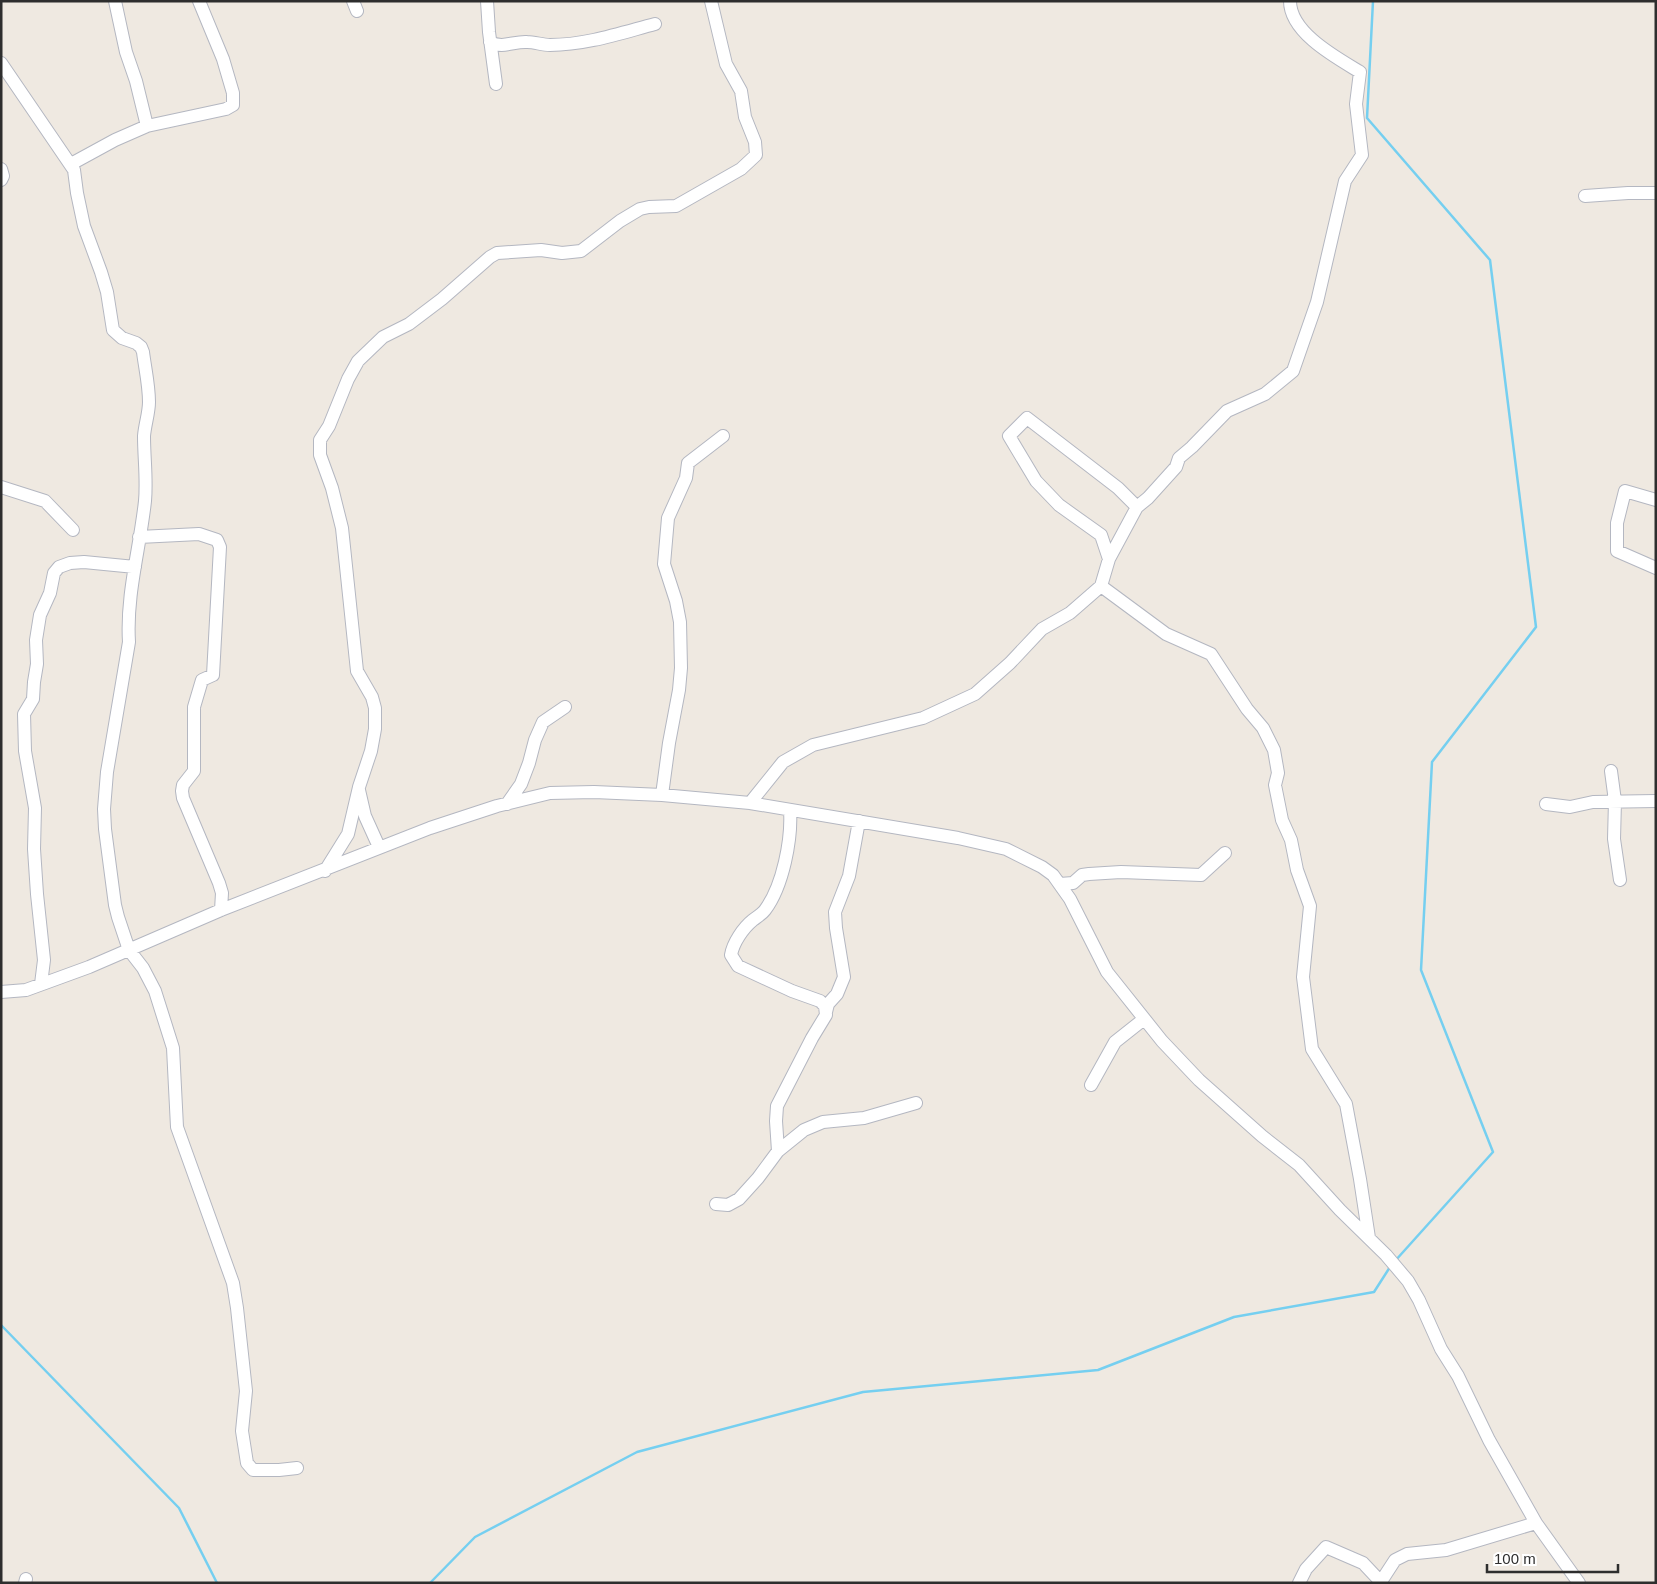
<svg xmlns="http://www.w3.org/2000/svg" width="1657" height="1584" font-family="Arial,sans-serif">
  <rect width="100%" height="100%" fill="#efe9e1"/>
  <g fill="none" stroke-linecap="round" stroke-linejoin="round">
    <path stroke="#75cff0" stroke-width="2.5" d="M1373,1L1367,118L1490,260L1536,627L1432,762L1421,970L1493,1152L1395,1261
      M1,1325L179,1508L217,1583
      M430,1583L475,1537L637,1452L863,1392L1098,1370L1234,1317L1374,1292L1390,1267"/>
    <g stroke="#b4b7c1" stroke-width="14">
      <path id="minor" d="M115,1L126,52L136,81L147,126
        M353,1L357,11
        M487,1L489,32L496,84
        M490,42C503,49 514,41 527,42C535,42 542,45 550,45C586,45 621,33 655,24
        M1,63L74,170L77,193L84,226L101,272L107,292L113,330L122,338L136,343L141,347L143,352C145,368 149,385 149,402C149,413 145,424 144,436C144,458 147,479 145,501C140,548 126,595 129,642L107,772L104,809L105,829L115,905L118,917L129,950L143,968L155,991L173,1048L177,1127L233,1283L237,1308L246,1391L242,1431L247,1463L253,1470H279L297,1468
        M71,164L115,140L147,126L226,109L233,105V93L223,59L199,1
        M1,169L3,176L1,180
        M1585,196L1628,193H1656
        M1,487L45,501L73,530
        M1656,500L1625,491L1617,523V551L1656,568
        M139,537L199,534L217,540L220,547L213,675L202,680L194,707V771L183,785L182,791L183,798L219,883L222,893L221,910
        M1109,559L1101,535L1059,505L1036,481L1009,436L1027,418L1118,488L1137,507
        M1101,586L1166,634L1211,654L1247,709L1263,728L1274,750L1278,773L1275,785L1282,820L1291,840L1297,870L1310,906L1303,977L1312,1049L1346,1104L1360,1179L1369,1238
        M1611,771L1615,801L1614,839L1620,880
        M359,790L365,816L379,847
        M662,795L669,743L679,690L681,668L680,622L676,601L664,564L668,518L686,478L688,463L723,436
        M750,803L783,762L813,745L923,718L975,694L1010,663L1042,629L1070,613L1101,586L1109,559L1137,507L1148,498L1176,467L1179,458L1192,447L1227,411L1265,394L1293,371L1317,302L1345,181L1362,155L1356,104L1360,72C1337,58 1290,33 1290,1
        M507,804L521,784L529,763L535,740L543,722L565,707
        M1546,804L1570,807L1593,802L1656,801
        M325,871L348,834L359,787L371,751L375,729V708L372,697L357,671L342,528L332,488L320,455V440L329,426L348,379L358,361L383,337L409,324L442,299L490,257L497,253L541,250L562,253L581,251L620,221L640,209L649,207L676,206L741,169L756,155L755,142L745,117L741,91L726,64L711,1
        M1060,884L1073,883L1082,875L1089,874L1121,872L1201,875L1225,853
        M41,984L44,960L37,894L34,849L35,808L25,751L24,714L33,699L34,682L37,664L36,640L40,615L50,593L54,573L59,567L70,563L84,562L135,567
        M1,992L26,990L89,967L221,910L430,828L497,806L550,793L594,792L662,795L750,803L958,838L1006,849L1042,867L1053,875L1070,899L1107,972L1162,1041L1199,1080L1262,1136L1299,1165L1340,1210L1386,1255L1408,1281L1419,1300L1441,1349L1458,1376L1489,1440L1523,1500L1536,1523L1579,1583
        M826,1012L828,1004L837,994L844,977L836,928L835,912L849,876L859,821
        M1091,1085L1115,1042L1144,1019
        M778,1151L804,1130L823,1122L864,1118L916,1103
        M716,1204L728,1205L739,1199L758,1178L778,1151L776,1121L777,1106L812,1038L826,1015L825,1006L820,1001L792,991L738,966L731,955C733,943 743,928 753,920C757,917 762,914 765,910C783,886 792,839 790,810
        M25,1583L26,1579
        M1299,1583L1306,1569L1326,1547L1363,1563L1380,1581
        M1380,1583L1395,1560L1407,1554L1446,1550L1536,1523"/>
    </g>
    <use href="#minor" stroke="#fff" stroke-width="12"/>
  </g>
  <rect width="1657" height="1584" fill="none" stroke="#2e2e2e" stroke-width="5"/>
  <path d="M1487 1564v8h131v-8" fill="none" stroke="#2e2e2e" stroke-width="2.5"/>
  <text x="1494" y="1564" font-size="15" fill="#2e2e2e" stroke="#ffffff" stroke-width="4" paint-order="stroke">100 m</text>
</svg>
